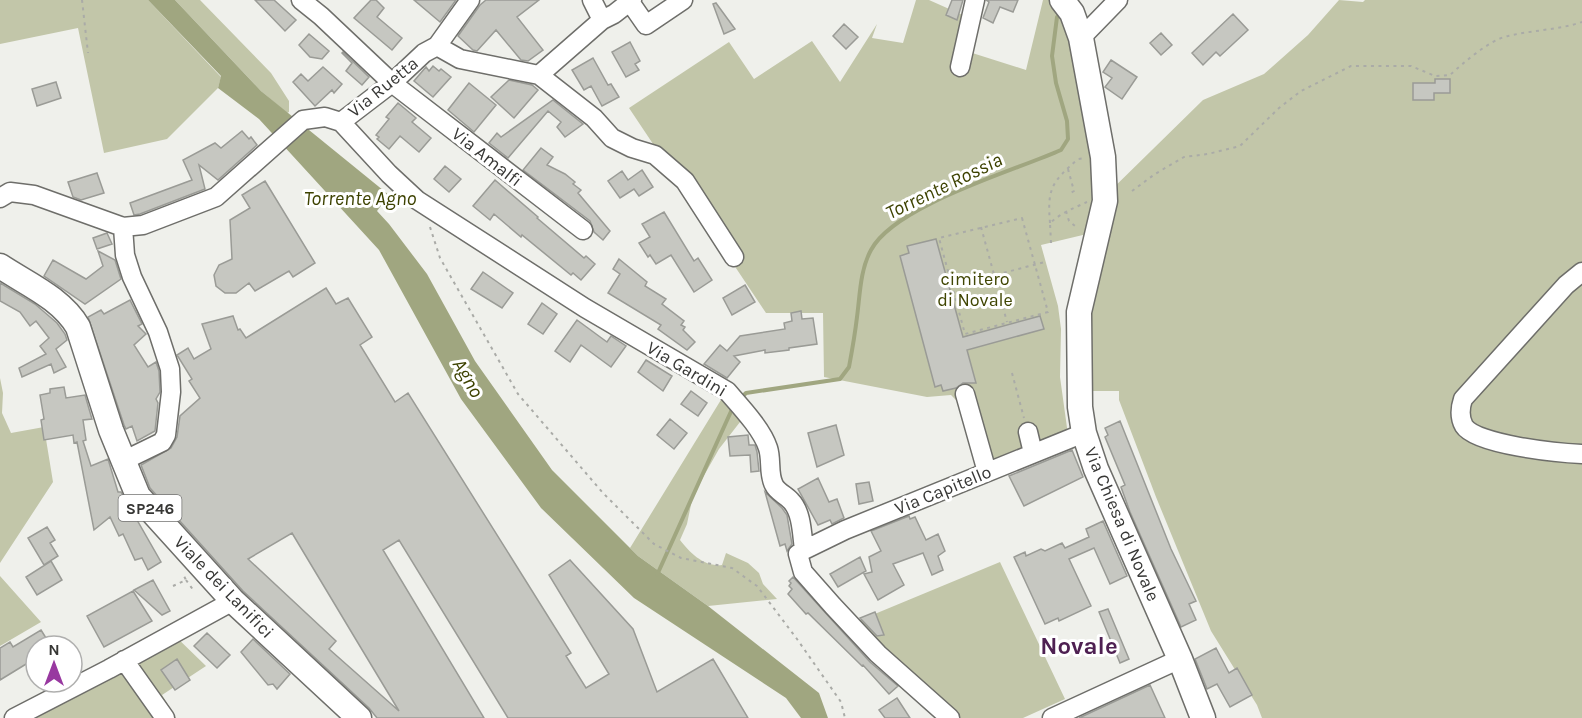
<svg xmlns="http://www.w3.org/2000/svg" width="1582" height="718" font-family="Karla,sans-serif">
  <rect width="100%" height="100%" fill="#eff0eb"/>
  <path fill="#c2c6a9" d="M0,0H148L221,77L218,88L167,139L104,153L78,28L0,44Z
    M175,0H200L271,73L289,101V112L287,113L261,91Z
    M916,0H929L974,20L966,51L1026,70L1043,0H1055L1070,21L1102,199L1203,100L1264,74L1308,35L1339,0L1363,2L1365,0H1582V718H1262L1257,705L1211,631L1156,497L1119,400V391H1072L1087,234L1041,245L1058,306L1061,329L1060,377L1068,435L979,467L963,407L951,395L927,397L824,377L823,313H766L629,108L729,42L754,79L812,41L840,82L877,24L872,38L903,43Z
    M0,378L3,393L2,413L11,433L44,427L53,482L0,563Z
    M727,390L747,413L719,449L693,495L687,524L680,540C690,553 704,567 722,565L726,553L748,563L759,573L763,584L777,599L708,606L638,556L630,548Z
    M1000,562L1065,699L1023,718H949L853,623Z
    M0,576L41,622L0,646Z
    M170,631L206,666L162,695L176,718H5Z"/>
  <path fill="#a0a680" d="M148,0H175L261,91L389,195L377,211L389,224L427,274L475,361L552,470L638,556L708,606L819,693L828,718H801L786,698L634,598L541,508L461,399L379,250L259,119L218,88L221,76Z"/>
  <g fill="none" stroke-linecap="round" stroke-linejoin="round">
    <path stroke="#a0a680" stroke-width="4" d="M740,399L746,393L840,379L849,367C852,351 855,334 857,317C860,295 860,270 871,250C895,205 1014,171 1061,150L1068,139L1067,121L1056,83L1052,56L1057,17
      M657,575L733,407"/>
  </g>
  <path fill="#c6c7c1" stroke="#9a9b96" stroke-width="1.5" fill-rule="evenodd" d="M255,0H274L296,20L285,31Z
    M371,0H376L384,8L377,17L402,38L392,50L354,18Z
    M414,0H456L440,22Z
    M486,0H539L517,17L543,50L528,61L521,60L496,30L477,51L473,50L458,36L480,5Z
    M952,0H963L957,20L946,15Z
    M986,0H1018L1013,12L1000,7L993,23L983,18L989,2Z
    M716,3L735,29L724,34L713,4Z
    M1233,14L1248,30L1220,56L1216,52L1203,65L1192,53Z
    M844,24L858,37L846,49L833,36Z
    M1161,33L1172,45L1161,55L1150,43Z
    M309,34L329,51L322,59L310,57L299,45Z
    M630,42L640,61L635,64L639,70L626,77L612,52Z
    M343,52L369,77L362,85L346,71L352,63L342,53Z
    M593,58L608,85L611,84L619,97L602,106L591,86L584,90L572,70Z
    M1111,60L1137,77L1122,99L1105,87L1112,78L1103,72Z
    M433,66L439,71L441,69L451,77L433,97L414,81L426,67L429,71Z
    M323,67L342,84L334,93L332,90L315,106L293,82L301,74L308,81Z
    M1435,79H1450V93H1434V100H1413V83H1435Z
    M509,80L532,85L538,90L514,118L491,97Z
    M56,82L61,98L37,106L32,89Z
    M469,83L496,105L474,132L448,110Z
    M553,100L583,124L565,137L557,127L561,122L548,111L508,158L489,143L497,133L501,137Z
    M398,103L416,118L412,122L431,138L419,152L400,136L389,149L377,139L379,137L376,135L389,119L386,117Z
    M242,131L249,139L251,137L257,145L218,180L199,165L205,189L140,214L134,215L130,203L192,180L183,160L215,143L221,148Z
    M541,148L553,157L547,165L565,174L575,182L573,184L581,190L578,193L610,231L603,240L594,232L590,221L523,170Z
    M445,166L461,179L449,192L434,179Z
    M642,170L653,187L639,196L634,189L620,198L608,181L622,171L628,180Z
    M97,173L104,193L81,200L73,197L68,182Z
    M495,180L538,217L537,218L584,258L586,256L595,264L581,280L573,273L571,275L522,235L521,237L494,214L490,220L473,206Z
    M265,181L315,263L293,277L289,271L255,291L249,283L236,293H225L216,286L214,275L219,265L232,259L230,220L250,208L242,195Z
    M664,212L694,261L698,258L712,280L694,292L671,255L656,264L650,255L648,257L639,243L650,237L642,224Z
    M107,233L112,244L97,249L93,238Z
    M936,239L963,337L1040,316L1044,329L967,350L976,383H963L956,388L943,391L941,385L935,387L900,256L909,253L907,246Z
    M98,251L115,260L121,279L85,304L44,276L53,260L86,279L103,266Z
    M619,259L647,282L645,286L666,299L662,304L684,321L681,325L685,327L683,330L695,342L687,350L658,329L661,325L608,293L620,274L613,269Z
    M483,272L513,293L502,308L471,289Z
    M0,283L35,304L57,323L65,334L67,340L56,349L66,367L54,373L51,364L22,377L19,368L46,354L40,346L49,338L36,321L30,326L20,312L0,301Z
    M745,285L755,302L732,315L723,298Z
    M326,288L336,304L348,298L372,337L360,345L395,402L408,393L571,653L566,656L586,688L609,674L549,575L570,560L633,629L657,692L713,659L748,718H508L399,540L383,550L484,718H377L369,708L243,591L150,488L141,465L171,448L177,437L180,416L200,398L189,381L192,379L177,355L188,348L194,359L211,349L202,324L233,316L238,330L240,329L246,338ZM292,533L358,643L399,711L329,649L336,641L248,559Z
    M130,300L142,324L138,326L146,334L134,345L148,367L156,362L159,371L160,392L156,399L158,403L155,431L137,441L132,426L126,429L124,425L88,317L101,310L104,314Z
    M542,303L557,314L543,334L528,324Z
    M801,311L802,319L813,318L817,344L789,348V350L765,353V350L734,356L740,362L727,378L704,364L720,345L727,351L740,336L785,329L784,323L792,321L791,313Z
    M577,320L607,342L611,336L626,346L611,367L581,345L570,362L555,351Z
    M646,360L672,376L663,391L638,372Z
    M64,387L66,398L85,395L92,419L83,420L86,440L83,441L91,466L108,459L118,492H121L161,562L148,570L142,558L135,560L123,534L119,536L110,517L94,530L77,442L74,443L73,435L44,440L41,420L44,419L40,395L50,393V389Z
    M691,391L707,403L698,416L681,404Z
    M670,419L687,433L674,449L657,435Z
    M1120,421L1171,549L1196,601L1189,604L1196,620L1181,627L1130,512L1121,487L1125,485L1105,437L1108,435L1105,428Z
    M836,425L844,455L817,467L808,433Z
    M748,435L749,445H755L757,452L759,471L751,472L750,455L730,456L728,437Z
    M1072,450L1083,477L1024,506L1009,476Z
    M818,478L829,502L837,499L844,518L832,524L830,520L818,525L798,489Z
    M869,482L873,501L859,504L856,484Z
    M765,492L782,508L787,515L792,544L787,551L785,544L780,546Z
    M909,516L910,519L915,517L926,540L938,534L945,551L938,556L943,570L932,575L923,553L893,564L904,585L878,600L864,574L872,572L869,557L881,551L871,531Z
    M1103,521L1127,576L1110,584L1094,548L1069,559L1091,606L1059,621L1058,618L1045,624L1014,557L1025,552L1026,556L1041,549L1045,551L1062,543L1065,548L1089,537L1086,529Z
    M47,527L55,540L50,543L58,556L44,565L28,538Z
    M860,557L866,571L838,587L830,574Z
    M51,561L62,580L37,595L26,577Z
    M793,577L870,662L898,686L889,694L863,665L862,666L808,613L806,614L788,594L792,589L789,586L791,583L789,581Z
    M153,580L170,611L162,615L134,590Z
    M133,591L152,621L104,647L87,616Z
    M1108,609L1129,659L1120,663L1099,612Z
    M875,612L884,635L877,636L860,618Z
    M41,630L51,646H36V658L0,680V648L10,642L13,647Z
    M207,633L230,655L217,668L194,646Z
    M253,639L290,674L277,689L273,684L268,685L241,652Z
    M1216,648L1229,673L1237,668L1252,695L1230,707L1217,684L1207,689L1195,659Z
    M177,659L190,680L175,690L161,670Z
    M1150,685L1165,718H1079Z
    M897,698L910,718H885L879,710Z"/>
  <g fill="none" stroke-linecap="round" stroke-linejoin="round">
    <g stroke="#6e6e6a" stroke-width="21">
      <path id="minor" d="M301,0L321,16L392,83L583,230
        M592,0L602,20
        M630,2L646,25L683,0
        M1081,38L1118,0
        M437,46L460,59L539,75L602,20L614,14L632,0
        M960,67L975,0
        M539,75L594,118L612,138L632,148L655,155L685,181L734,257
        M341,122L389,174L417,200L585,308L727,391C740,406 762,429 768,448C772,460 768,474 774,485C777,492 786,495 791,501C802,512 802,535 804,550L798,554L803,572L833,606L878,654L950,718
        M341,122L392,83L424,53L437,46L470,0
        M0,198L10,192L34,195L123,227L143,225L216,197L303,120L325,117L341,122
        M1582,272L1566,285L1463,399C1460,408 1459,417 1464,426C1476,445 1559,453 1582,454
        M965,394L987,472
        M1028,432L1033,453
        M123,461L162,442L166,435L171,392L170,369L158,332L132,277L125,255L123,227
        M804,550L845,530L1084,433
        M124,660L165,718
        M14,718L109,669L233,601
        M1052,718L1180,659"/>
    </g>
    <g stroke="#6e6e6a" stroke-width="27">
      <path id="major" d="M1062,0L1072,13L1081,38L1103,157L1105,201L1079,312L1080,407L1084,433L1096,469L1180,659L1203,718
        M0,266C27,284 61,298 78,327L111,430L138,496L233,601L359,718"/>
    </g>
    <path stroke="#aaaba7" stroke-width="2" stroke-dasharray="3 4.5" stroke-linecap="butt" d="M82,0L88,53
      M1068,169L1074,191L1069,194
      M1132,191L1155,174L1184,157L1208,154L1240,146L1279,108L1301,91L1351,66H1411L1435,76L1450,75C1463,63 1491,39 1508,36C1533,30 1558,30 1582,22
      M1066,211L1069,221L1075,226
      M1022,218L1048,312L965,334L939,238Z
      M1050,223C1047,188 1052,182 1078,159L1084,158
      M430,227L440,258L518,394L603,493L654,544L681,558L732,568L757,586L797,639L841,702L845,718
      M981,227L1007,322
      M1051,243L1050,223C1061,213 1074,208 1087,202
      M953,286L1045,262
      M1012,373L1024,418
      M186,580L194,591
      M173,586L186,580L183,574"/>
    <use href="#minor" stroke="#fff" stroke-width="18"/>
    <use href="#major" stroke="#fff" stroke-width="24"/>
  </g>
  <g text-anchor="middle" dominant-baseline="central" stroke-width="6" stroke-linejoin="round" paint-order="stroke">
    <rect fill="#fff" stroke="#737372" stroke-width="1.5" x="118.5" y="495" width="63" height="26" rx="4.5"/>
    <g font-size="16" font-weight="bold" fill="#373735">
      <text x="150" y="508">SP246</text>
    </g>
    <g font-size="18" fill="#373735" stroke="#fff">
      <text transform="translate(383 87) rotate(-39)">Via Ruetta</text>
      <text transform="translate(487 157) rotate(38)">Via Amalfi</text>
      <text transform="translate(687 369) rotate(31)">Via Gardini</text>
      <text transform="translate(943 490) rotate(-22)">Via Capitello</text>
      <text transform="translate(1122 524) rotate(67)">Via Chiesa di Novale</text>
      <text transform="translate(224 587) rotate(46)">Viale dei Lanifici</text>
    </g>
    <g font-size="18" fill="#404603" stroke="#fff">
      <text x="975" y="279">cimitero<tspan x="975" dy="21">di Novale</tspan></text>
    </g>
    <g font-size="20" font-style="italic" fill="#3d4200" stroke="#fff">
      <text transform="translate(944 186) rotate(-26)">Torrente Rossia</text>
      <text x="360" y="198">Torrente Agno</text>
      <text transform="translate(468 378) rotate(60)">Agno</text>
    </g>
    <g font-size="24" font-weight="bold" fill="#4e2052" stroke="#fff">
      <text x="1079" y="646">Novale</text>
    </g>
  </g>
  <g transform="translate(54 664)"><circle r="28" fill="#ffffff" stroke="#afafae" stroke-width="1.5"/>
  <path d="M0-4.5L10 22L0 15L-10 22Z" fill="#9838a0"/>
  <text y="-9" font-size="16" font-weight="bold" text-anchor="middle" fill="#373735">N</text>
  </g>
</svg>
